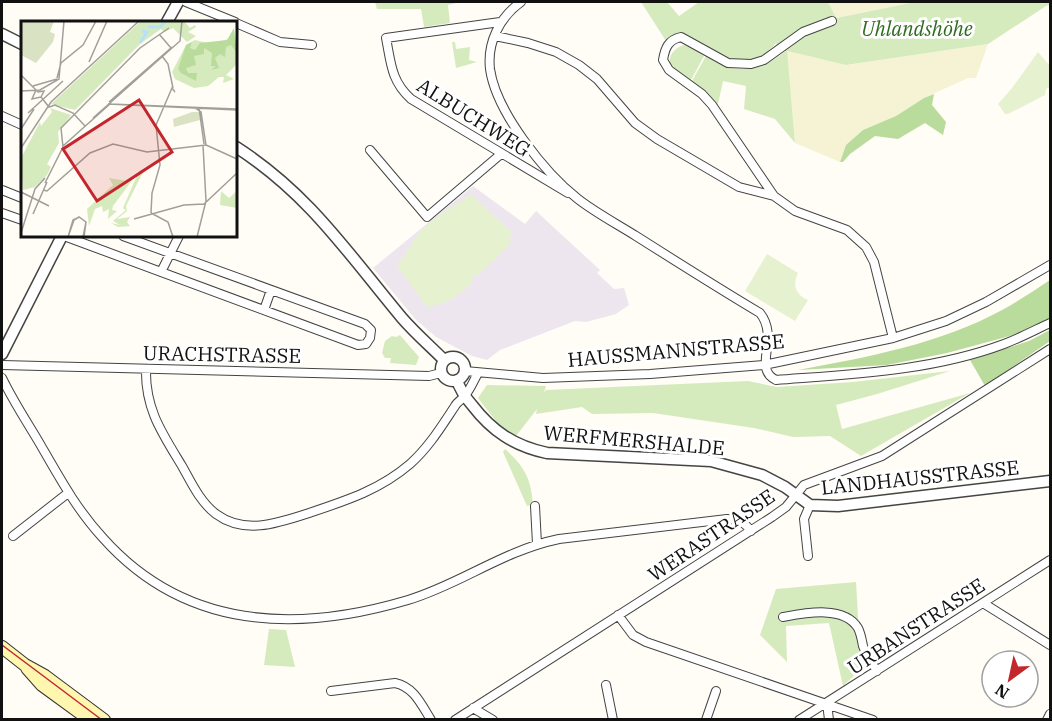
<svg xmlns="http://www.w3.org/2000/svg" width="1052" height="721" font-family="'IBM Plex Serif',serif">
  <rect width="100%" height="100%" fill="#fffdf5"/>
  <path fill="#eee6ef" d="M473,186L525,224L536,211L600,270L597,273L614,289L624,288L629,305L616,314L586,322L575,321L500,350L487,360L472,356L436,337L416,320L373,268Z"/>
  <path fill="#f6f3d4" d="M828,2H915L835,18Z
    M988,44L976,78H968L924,98L896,116L863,130L846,145L840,162L795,143L786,51L847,65Z"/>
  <path fill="#d5ebbd" d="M375,2H461L448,5L450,23L424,27L421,9H377Z
    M641,2H667L679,16L699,2H828L836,18L915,2H1050V5L1046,6L988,44L846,65L787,51L795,143L775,119L744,109L746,86L723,81L718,104L692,81L706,56C736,75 758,73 786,51L777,46L776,43C751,71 734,65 705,46C698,42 692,37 684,36C678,35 671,39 666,41Z
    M452,42H455L456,49L470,47L469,60L477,62L456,68Z
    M684,45L693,48L704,56L691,80C686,77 679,75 674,70C664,60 673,48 684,45Z
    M400,335L419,357L416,365L390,363L391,358H385L382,353L385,341L392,336L396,337Z
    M950,371L877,394L836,405L842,429L970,393L861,456L830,436L793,437L754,428L653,413L592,414L582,407L536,414L537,409L516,436L502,429L478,398L487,385L546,386L544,393L546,390L748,381L777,387L853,382Z
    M505,449C524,466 531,478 533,504L527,506L503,452Z
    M856,582L861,669L843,686L829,623L786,626L787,662L760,635L776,589Z
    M269,629L286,630L295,667L264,665Z"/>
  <path fill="#b9dc9c" d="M934,94L932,105L946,122L943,135L925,123L898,139L875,136L850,154L843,162H840L846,145L863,130L896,116L924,98Z
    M1050,280V318L1021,333L947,353L887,365L798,370C868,357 940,344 1004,309C1020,300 1035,290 1050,280Z
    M1050,330V341L985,386L970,360L1029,341Z"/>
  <path fill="#e6f2cf" d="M1038,52L1050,66V87L1046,89L1045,95L1008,114H1005L998,104L1012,88Z
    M471,194L513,234L508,239L512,242L477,276L475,274L471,279L473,281C457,297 450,303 427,307L397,266C407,252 416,235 428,224C440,213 457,205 471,194Z
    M767,254L798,273C792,285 796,295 808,300L795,321L745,291Z"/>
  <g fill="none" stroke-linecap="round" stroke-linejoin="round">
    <g stroke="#444" stroke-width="10">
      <path id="minor" d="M186,2L235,22
        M521,2C500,17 487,42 490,69C496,112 545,173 578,199C596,213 617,224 636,236C677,262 718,288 760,313C780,338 752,369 776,380C853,374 932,371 1004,344C1020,338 1035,330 1050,323
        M832,21L803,32L764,60L751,64L728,63L681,37C668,40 665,48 663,60L669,70L702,94L712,105L774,196L795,211L847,230L866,247L874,262L893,338
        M500,22L386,38C391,63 391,81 411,99L568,193
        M236,23L280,42L312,45
        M495,36L528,43L556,52L579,65L597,79L635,123L657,139L739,187L774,196
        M2,116L22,125
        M370,150L427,217L501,154
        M2,190L22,198
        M2,213L22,220
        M64,236L358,345L366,344L370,338L371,330L365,324L123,236
        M161,272L179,236
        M264,310L271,290
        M2,365L429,376L441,373
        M146,369C145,409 162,433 182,466C191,482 200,502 216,514C246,536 281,522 312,512C348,500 381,489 410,464C429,447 441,427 455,406C457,402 461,400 464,397C470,390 474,380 478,373
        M465,371L543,378L650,374L764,365L893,338L946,321L986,302L1050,265
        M2,378C13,401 27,422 40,444C59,477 77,510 103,538C185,630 297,633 408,600C461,584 502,551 559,539L727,519C739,519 744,522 751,531
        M535,506L537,544
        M13,536L68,493
        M808,556L804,519L810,505
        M983,603L1050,645
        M618,615L633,635L646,642L873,720
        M783,617C805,613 844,605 858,628C861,634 862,641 863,646C866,655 872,663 877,671
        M606,685L613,720
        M331,691L395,683C414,687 421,704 431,720
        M827,703L829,720
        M473,708L493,720
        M455,720L772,517L786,507L804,485L882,456L1050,349
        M706,720L716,691
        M799,720L1050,560
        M1047,720L1050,714"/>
    </g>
    <g stroke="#444" stroke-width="13">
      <path id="tertiary" d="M167,22L178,2
        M2,34L22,44
        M236,147C309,194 347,252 402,318C415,333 430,346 444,360
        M2,354L62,236
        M441 369a12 12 0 1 1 24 0a12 12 0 1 1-24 0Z
        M457,380C460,390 465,397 472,405C492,431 514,446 547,453L711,461L762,475L785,487L810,505L838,506L1050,481"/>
    </g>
    <g stroke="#333" stroke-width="14">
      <path id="secondary" d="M2,647L25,665L45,676L104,720
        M27,668L42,685L90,720"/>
    </g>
    <use href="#minor" stroke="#fff" stroke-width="8"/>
    <use href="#tertiary" stroke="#fff" stroke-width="10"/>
    <use href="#secondary" stroke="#fff6b0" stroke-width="12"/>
    <path stroke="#c4262e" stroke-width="1.5" d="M2,645L102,720"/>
  </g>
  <g text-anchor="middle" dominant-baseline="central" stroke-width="6" stroke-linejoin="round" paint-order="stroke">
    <g font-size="20" font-style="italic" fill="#2f6b1f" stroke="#fff">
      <text x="917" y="28">Uhlandshöhe</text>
    </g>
    <g font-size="20" fill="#111" stroke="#fff">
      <text transform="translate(474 117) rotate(32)">ALBUCHWEG</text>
      <text transform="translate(676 350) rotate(-5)">HAUSSMANNSTRASSE</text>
      <text transform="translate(222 354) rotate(1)">URACHSTRASSE</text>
      <text transform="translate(634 440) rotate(5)">WERFMERSHALDE</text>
      <text transform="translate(920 477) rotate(-6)">LANDHAUSSTRASSE</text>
      <text transform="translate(711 535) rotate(-34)">WERASTRASSE</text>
      <text transform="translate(916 626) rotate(-33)">URBANSTRASSE</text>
    </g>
  </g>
  <g transform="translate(21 21)">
    <rect width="216" height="216" fill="#fffdf5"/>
    <path d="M120,0H163L169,7L174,4L175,6L167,11L175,15L166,21L152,7L143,11L140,8L119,23L54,89L30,83ZM214,16L216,43L205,54L213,58L202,62L203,56H198L187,65L173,67L154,58L151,51L165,24L174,19L191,23ZM29,87L50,94L37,111L38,122L26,143L30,146L26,154L14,166L2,169L0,137L19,101L20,105L31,91ZM124,147L105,185L106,190L96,198L109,196L106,201L109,205L97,206L90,202L99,204L92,200L105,189L102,187L118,150ZM88,157L106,160L113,157L92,185L91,189L96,190L87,198L88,188L82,191L81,185L74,188L68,205L66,188L92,164ZM200,170L208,177L216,170V187L199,184Z" fill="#d5ebbd"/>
    <path d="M213,7L216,32L210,24L205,26L204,36L199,33L194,37L198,47L190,49L195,45H190L191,32L183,27V33L173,35L175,44L165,47L167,52H176L175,60L160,52L157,48L165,24L171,21L169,27L174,29L179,22L206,19Z" fill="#b9dc9c"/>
    <path d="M0,0H33L29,11L34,13L32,21L15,42L0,34ZM171,91H178L179,99L153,106L152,98Z" fill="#d9e3c4"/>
    <path fill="none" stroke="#b9e0f7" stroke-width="3" d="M127,6H139L145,0M119,22L126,11L121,10"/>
    <path fill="none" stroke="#a09f9a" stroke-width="1.5" d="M138,13L150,27M141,35L147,43L152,67M68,41L86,0M0,54L17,71L23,70L20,76M36,57L40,42L62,24L75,0M12,65L36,58M15,69L11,78L20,76M0,70L19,69L38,58L43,0M20,76L28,86L34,84L52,92L64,105M88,81L151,26M87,83L216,89M174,87L180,91L185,124L216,138M178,87L183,123M7,92L42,60M72,97L159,20L161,0M0,108L13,88M42,125L89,83L216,88M0,127L30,81L118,0M24,162L42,126L40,107L119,27L148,7M22,169L26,170L69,132L92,123L126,131L185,124M0,171L28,185M130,192L131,172L139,144L135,104L151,67L154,71M130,192L147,201L152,216M12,193L26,161M113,198L163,184L183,183L216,152M0,212L14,168L24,157M47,216L53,199L58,196L65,201L62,216M47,216L52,199L58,196L65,201L63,216M176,216L185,180L182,124"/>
    <path fill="#c4262e" fill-opacity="0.15" stroke="#c4262e" stroke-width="3" d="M118,79L151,131L76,180L42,128Z"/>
    <rect width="216" height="216" fill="none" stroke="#111" stroke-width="3"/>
  </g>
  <rect width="1052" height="721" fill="none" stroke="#111111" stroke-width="6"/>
  <g transform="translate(1010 679) rotate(213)"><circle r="28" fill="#ffffff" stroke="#a0a0a0" stroke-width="1.5"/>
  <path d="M0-4.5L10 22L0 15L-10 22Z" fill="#c4262e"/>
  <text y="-9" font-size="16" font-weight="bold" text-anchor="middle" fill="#111111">N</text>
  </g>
</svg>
